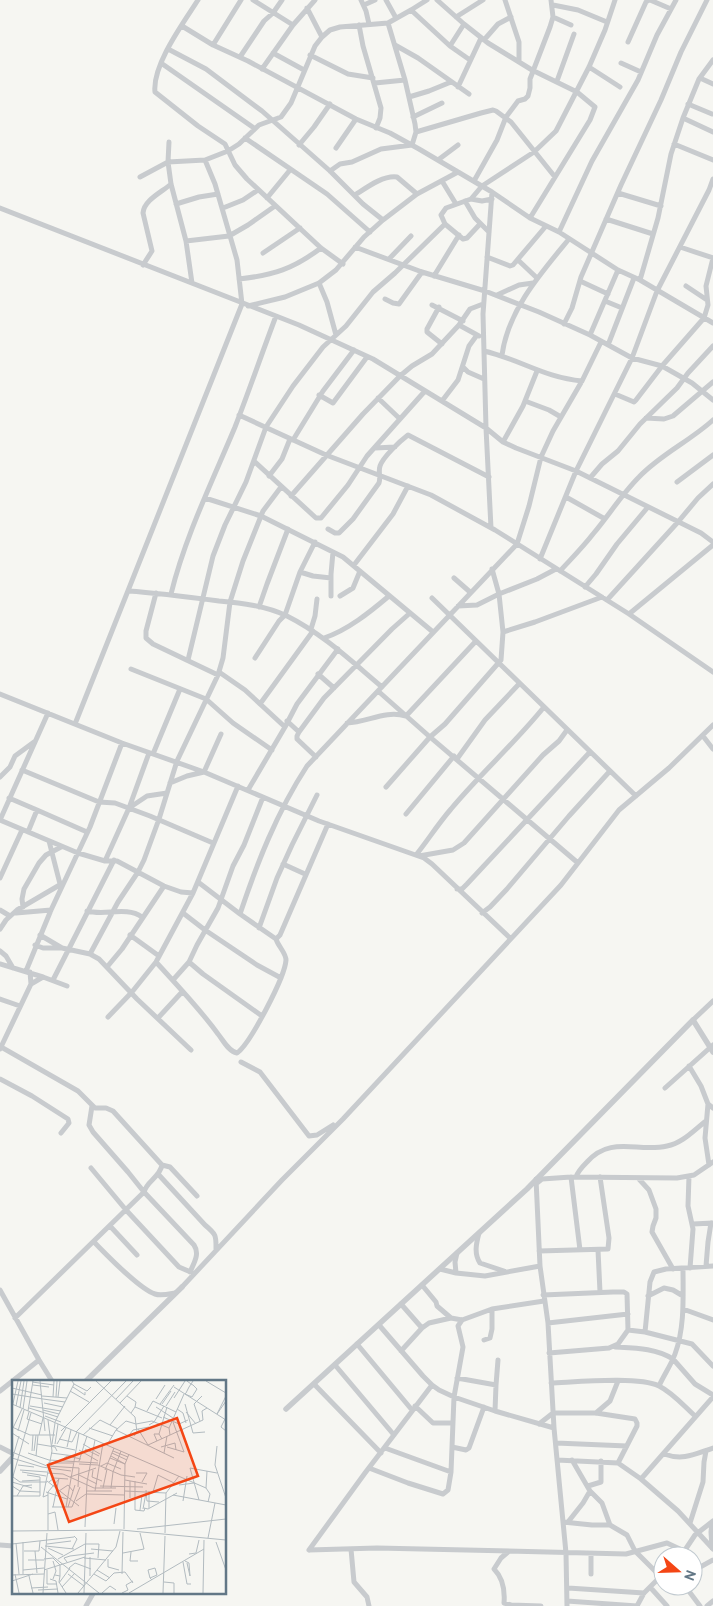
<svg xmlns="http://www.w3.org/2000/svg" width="713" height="1606" font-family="Overpass,sans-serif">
  <rect width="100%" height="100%" fill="#f6f6f2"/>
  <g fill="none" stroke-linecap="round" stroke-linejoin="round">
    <path stroke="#c8cbce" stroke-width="5" d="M198,0C184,22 152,65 155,92L198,126L225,144L235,165L247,179L321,248L343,264
      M253,0L293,25
      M361,0L366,11L369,24
      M386,0L396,18
      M437,0L464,24L488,43L532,70L577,92L595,107L590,120L530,218
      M505,0L519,42V61
      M650,0L671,9
      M364,5L375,0
      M553,5L578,10L607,22
      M307,8L322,37
      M411,10L450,46L470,60
      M456,17L483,0
      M553,17L571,25
      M359,25L363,46L381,108L380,118L376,128
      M182,26L213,45L248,61L356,119L390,133L419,149L492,192L530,218L559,232L618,270L640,280L713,323
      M484,40L498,24L511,17
      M628,42L646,2L649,0
      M213,45L241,0
      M395,45L418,58L469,94
      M450,46L464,24
      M168,49L206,69L262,111L330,171L363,204L383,220
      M273,53L304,70
      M310,55L348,74L373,78
      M240,57L264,21L273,13L282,0
      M161,63L254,128
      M621,63L641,72
      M589,67L620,87
      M262,69L293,25L315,0
      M700,78L713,84
      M557,81L574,34
      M375,83L405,80
      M458,87L481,38
      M409,97L429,91L451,82
      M688,104L712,114
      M413,117L442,103
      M683,118L713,132
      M416,132L481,113L493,110L496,111L511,122L555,177
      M245,138L327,194L370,232
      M169,142L168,162L171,184L186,241L192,283
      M674,144L713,160
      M299,145L314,127L330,104
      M336,148L356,119
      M438,160L458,145
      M330,171L340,164L352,162L381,149L412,145L416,132L415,124L405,80L388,23
      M140,177L168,162L205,160L228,151L239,144L259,125L281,117L291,103L315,46L322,37L330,30L340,27L388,23L411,10L427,0
      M442,181L456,204
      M474,181L497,140L506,117L518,101L525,99L528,96L530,88V79L550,27L553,17L551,0
      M618,193L661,206
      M355,195C366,188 383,175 397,177L417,194
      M267,198L290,170
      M471,199L482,201L492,199
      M465,201L475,218L489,232
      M176,204L199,197L218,194
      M0,208L299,325L373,359L486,428L503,442L516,448L576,471L701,533L713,542
      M223,208L243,200L258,190
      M606,219L653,234
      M480,224L467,238L463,239L445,224L441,215L446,208L471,199L482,186L534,152L556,131L589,67L605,30L615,0
      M559,232L592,161L638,80L657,35L676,0
      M186,241L229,236L248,225L275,206
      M355,247L422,272L485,291L539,312L590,335L632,358L662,366L692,383L713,400
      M680,247L713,258
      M263,253L300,228
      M487,257L510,266L513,265L546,226
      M389,259L411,236
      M518,260L537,278
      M143,265L152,251L143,213C144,200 162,192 171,184
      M434,276L459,235
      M239,279C274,275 293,269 321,248
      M640,280L658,218L671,154L683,118L699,79L713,60
      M580,281L608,294
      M319,283L327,302L336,335
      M686,286L707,300
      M497,295L519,285L533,283
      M385,299L393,303L399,304L422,272
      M605,301L622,308
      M432,305L463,321
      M248,306L285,297L319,283L336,270L364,237L383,220L417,194L458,172
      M439,307L427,329V332L442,344
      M564,324L572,308L581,277L621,185L661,100L681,52L707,0
      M459,325L479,336
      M590,335L618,270
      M608,345L634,278
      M484,351C519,359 545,378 582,381
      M502,355C508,310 541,273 569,239
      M463,367L468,372L484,379
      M615,394L634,402L636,400L662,366L704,318L708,305L706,286L713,258
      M319,395L333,403L367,357
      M378,398L400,419
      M442,401L458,380L469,346L477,335
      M525,401L549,410L561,417
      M239,415L326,455L431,495L495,530L629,614L713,672
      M646,418L664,419L673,416L713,382
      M293,440L323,391L354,350
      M503,442L523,406L537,371
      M375,448L395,447
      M254,461L316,518H321L348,485L367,456L425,391
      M269,476L282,459L290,439
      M590,478L602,464L618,451L640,424L677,388L688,373L713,346
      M677,482L713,455
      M291,496L363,414L400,376L412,366L432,354L459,325L470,309L483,304
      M566,497L605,519
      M205,498L261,516L343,557L433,632
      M491,528L486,428L483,314L492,192
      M328,529L335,533H339L353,519L379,483C381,477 378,472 380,466C383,457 400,441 408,435L489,477
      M540,559L576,471L632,358L657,291L709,190L713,179
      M354,565L393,514L408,486
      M560,571C571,559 583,547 593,534C609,515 622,494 639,477C661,454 690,441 713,420
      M300,572L313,576L331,578
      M454,578L470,592
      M585,587L596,574L617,544L648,507
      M128,591C158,593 189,597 219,601C242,603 266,606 287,616C323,634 351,661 382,687
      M156,593L146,631V638L153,644L218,675
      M171,594C185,537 212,482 235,427C249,391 262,353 276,316
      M331,596V574L333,552
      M340,596L353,588L360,571
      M432,598L636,796
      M607,600L678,522L698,498L713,484
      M458,606L477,605L499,594L537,579L556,569
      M259,607L267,584L288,529
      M629,614L713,545
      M311,629L315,616L317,599
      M503,632L535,622L602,597
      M324,638C348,630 370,612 389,596
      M255,658L279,621L285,615L300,572L315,542
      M188,660L213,556L225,525L246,482L266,427L293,386L323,347L346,326L373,292L395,273L445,224
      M131,669L206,699L233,723L272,750
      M219,672L245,690L285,727
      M318,674L334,688
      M378,691L430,737L578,863
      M0,694L122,743L204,772L319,821L424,858L432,864L510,938
      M260,704L313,631
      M287,721L299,732
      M347,723C368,722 385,710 406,716L476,641
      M75,724L242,304L237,260L215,184L205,160
      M703,736L713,749
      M153,754L180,689
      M316,757L297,739V736L299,732L324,698L392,629L410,613
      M457,759L485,720L519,684
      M22,770L99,802L115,803L150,816L213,843
      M0,777L10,767L15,756L34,742
      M170,783L187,776L204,772L221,734
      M386,787L430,737L445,724L501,660L503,632L499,594L492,569
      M248,790L285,727L297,704L338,649
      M9,798L37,810
      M129,808L147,796L167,793
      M406,814L454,756
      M0,820L78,853L105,861H117L164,886L181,892L193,893
      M0,820L48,713
      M28,832L37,810L87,832
      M49,841L60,884
      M416,855C428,840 438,824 451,809C480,774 515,743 544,707
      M419,856L453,850L464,843L543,755L559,741L567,730
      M105,861L129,808L149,753
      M283,864L305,874
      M0,878L22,830
      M198,882L240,914L276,939L280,935L328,824
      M457,889H462L467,884L590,752
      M23,907L22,899L24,889L39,863L46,855L61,847
      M0,910L10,916
      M87,911C105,916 126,906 142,917
      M16,913L51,910
      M183,913L205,930L257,965L281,978
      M482,913L490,907L507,889L569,816L610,771
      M240,914C257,863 277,812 307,766L517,544L529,506L541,457L553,431L582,381L601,342
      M259,928L277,878L292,845L317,795
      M0,929L6,920L17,910L63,883
      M40,935L62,948L90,954L99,959L137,999L191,1050
      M130,935L159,956
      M35,945L43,948H61
      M0,951L6,956L13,968
      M90,954L118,902L138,872L144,860L159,819L177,761L218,675L223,658L230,602L243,561L263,511L281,487
      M156,962C177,985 200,1009 218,1034C223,1040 228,1051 237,1053C250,1044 285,977 286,960C286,953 278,946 276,939
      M189,962L203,974L262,1016
      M0,964L43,977
      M107,967L122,949L164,886
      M26,971L51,910L90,827L122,743
      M53,980L114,860
      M173,980L189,962L197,945L218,908L233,866L244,845L263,797
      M31,984L43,977L67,986
      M0,999L20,1006
      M108,1017L132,992L156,962L193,893L238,786
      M158,1018L182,992
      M693,1020L713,1001
      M1,1047L78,1091L95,1108H106L113,1111L162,1165C160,1177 147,1181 144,1192L15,1318
      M0,1049L31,984L30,972
      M241,1062L260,1072L309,1136L317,1135L333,1125
      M689,1066L701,1086L708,1104L713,1108
      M0,1079L32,1096L68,1119L69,1123L61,1133
      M665,1088L713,1045
      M708,1104L705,1138L709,1165
      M92,1106L89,1125L93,1132L128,1172L144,1192L194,1245C200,1254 194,1263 190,1272
      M162,1165L170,1167L197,1196
      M91,1168L126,1210L179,1267L193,1273
      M158,1174L205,1225C217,1235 216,1236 216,1250
      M689,1176L688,1206L693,1229L690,1268
      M571,1177L580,1250
      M576,1177C578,1171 582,1167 587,1162C611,1135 638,1153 667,1146C683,1143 694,1130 706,1121
      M638,1178L649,1190L656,1209V1218L653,1226L652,1232L673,1269
      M536,1179L540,1266L548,1323L554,1428L566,1553L567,1606
      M537,1183L542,1179L571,1177L677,1178L694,1175L713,1162
      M693,1224L713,1223
      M110,1226L137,1255
      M479,1233C476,1244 474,1254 480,1263L504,1271
      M94,1242C107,1255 139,1289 155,1294C161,1296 169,1294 175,1293
      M598,1250L600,1292
      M539,1251L608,1249L609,1238L600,1177
      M706,1266L708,1242L711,1223
      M440,1269L456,1273L485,1276L540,1266
      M456,1273L455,1262L457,1253
      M422,1285L436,1302L437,1306L451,1318
      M182,1287L282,1180L343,1119L561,885L619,810L669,768L713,725
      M0,1290L39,1360L52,1381
      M543,1295L613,1292H624L627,1294L628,1330L618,1344L609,1348L549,1353
      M648,1296L664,1288L673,1290L683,1296
      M401,1304L422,1328
      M683,1309L713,1320
      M548,1323L628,1314
      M379,1325L423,1376L432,1385L439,1390L454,1397L495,1411L554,1428
      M628,1330L645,1332L692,1344L713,1366
      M645,1332L650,1282L654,1272L666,1269L713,1266
      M484,1340L490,1338L492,1329V1309
      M357,1344L412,1410
      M615,1347C635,1348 656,1348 673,1359L695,1384L713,1395
      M401,1351L422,1328L429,1323L451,1318L462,1320L492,1309L544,1301
      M335,1365L394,1435
      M457,1378L496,1385L495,1411
      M551,1383C576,1382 639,1376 659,1386C673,1393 684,1406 695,1416
      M314,1384L381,1453
      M496,1385L498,1360
      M659,1386C664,1375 671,1365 675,1354C685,1327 683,1296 683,1268
      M0,1391L39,1360
      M415,1406L433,1423H452
      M596,1413L610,1401L618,1381
      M539,1424L553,1413H596L635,1419L637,1423V1426L618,1463
      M556,1443L627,1446
      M0,1447L14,1454
      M452,1447L466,1450L469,1448L484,1407
      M385,1448L451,1472
      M664,1454C683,1461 695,1454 713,1448
      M557,1460L618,1463L641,1479L678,1511L713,1549
      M572,1460L590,1491L602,1503L610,1525L627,1535L635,1551L660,1576
      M369,1468L408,1483L443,1494L448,1490L451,1472L454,1397L463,1347L458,1326L462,1320
      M641,1479L713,1397
      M588,1486L601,1482V1461
      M563,1522L592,1525H610
      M568,1522L583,1503L590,1491
      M690,1523L703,1482L704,1462L706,1451
      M0,1545L14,1546
      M712,1548L711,1532L712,1522
      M351,1549L354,1582L367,1597L369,1606
      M309,1550L377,1548L466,1550L626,1554L667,1543L684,1551
      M309,1550L365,1473L432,1385
      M508,1552L501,1558L494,1569C503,1578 505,1591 504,1603L511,1605L541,1606
      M591,1554V1574
      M681,1556L695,1535L713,1521
      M693,1571L713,1560
      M685,1586L700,1606
      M650,1587L667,1606
      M568,1588L644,1593
      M567,1601L637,1606
      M86,1606L94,1592
      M637,1606L644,1593L663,1574
      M707,1606L713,1601"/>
    <path stroke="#c8cbce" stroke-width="5.5" d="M86,1381L182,1287
      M286,1409L527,1189L693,1020L713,1052
      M0,1471L14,1456"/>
  </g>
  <g transform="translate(12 1380)">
    <rect width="214" height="214" fill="#f6f6f2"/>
    <path fill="none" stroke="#b2bbc0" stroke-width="1" d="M28,1L33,51M84,1L123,37L125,52L122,56M175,1L179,4L181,5L185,9L180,17L173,14L174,13L177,7L181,1M194,1L214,13M20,2L42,5M62,4L75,11L79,7M21,5L37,7M61,7L73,15V12M162,7L214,40M0,8L30,15M58,11L77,22M0,14L31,19M30,16L55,18M115,16L124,22L123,27M41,17L42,1M44,17L45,1M46,17L48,1M162,18L173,1M31,19L53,22M104,19L121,1M144,19L153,5M32,23L51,27M108,23L129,1M0,24L194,108L198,114L196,122M148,24L162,5M150,24L159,11M173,24L181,53L193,52M4,26L9,1M18,26L49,31M154,26L163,12M144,27L161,38M0,28L6,1M8,28L12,1M17,28L46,37M11,29L15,1M165,29L171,33L174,43M31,30L47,34M16,31L21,1M135,31L141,21L164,32M17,32L15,39L30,44M174,32L184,44M119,33L123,27L150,38M205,34L214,16M205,34L214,21M33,36L49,42M151,37L167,44L176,40M213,39L209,47L214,51M88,40L106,49M188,41L182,24L190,16M43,42L62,4L60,1M161,42L172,72M98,45L113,26M137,45L142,42L152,26M0,47L18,55H43M1,48L10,29M77,48L101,56M126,49L136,65M104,50L114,41L124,44L140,41L157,48M6,51L12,30M49,51L99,1M64,52L114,1M0,53L17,64M118,54L121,50L137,47M147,54L155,27M27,55L31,38M71,55L88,40M158,55L157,48L172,14M47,59L60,62L65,52M145,61L142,54H147L150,59M25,64L43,67L45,71M40,64L43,43M43,64L46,44M45,64L54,48M71,64L88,74M39,65L63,70M95,65L104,50L162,78M136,65L191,40L190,31L195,28M205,66L203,85L214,118M55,67L59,50M149,67L163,63L164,70M155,67L172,72M73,69L87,76M67,70L86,81M20,71L21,55M22,71L24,55M101,71L116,77M0,72L35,86L67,88M16,73L37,80L86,83M39,73L62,76M100,73L115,80M152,73L155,56M24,76L26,55M99,76L113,84M0,78L30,87L59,91M98,78L113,84M51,79L55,76L69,79M0,80L7,56M67,81L75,56M36,83H61M67,84L86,85L109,95L123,97M6,85L22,87M89,86L95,83L109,89M8,90L35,92M81,90L80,97L90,101M93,90L102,68M10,92L34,96M101,92L109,71M35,93L51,94L82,108H104M124,93H135L130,102M67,95L85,104M1,97L8,102H35M58,97L84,88M0,100L19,33M113,100L135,104M10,101L28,100M35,101L67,126M123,101V130L132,131L133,128M0,102L20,108M37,102L42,98L56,99M167,105L182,103M0,106L8,111L28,112M88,106L131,107M66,107L67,88M91,108L95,89M99,108L101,92M194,108L195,91M134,110L135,121L147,122M47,111L56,105L61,111M74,111H100M83,111L91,63M113,111L134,112M34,112L55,119M134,112L154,113M141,112L146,95L162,103M36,115L31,117L40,71L36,40M161,115L214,125M0,116H28V97L15,95M5,116L11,106L20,105M118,118V101M187,120L178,88L205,93M64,121L74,114L113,115M171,121L175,96M40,127H60L68,107M41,127L47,98M54,127L67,53M56,127L63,105M132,128L136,129L165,113M137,128V111M131,129L134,113M128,130L130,115M36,134L43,132L46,150M102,144L104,128M73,147L75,102L83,60M112,149L113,84L117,74M125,149L214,139M36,150V112L47,99M0,151L109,150L214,160M153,153L154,113L167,96M196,158L203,123M11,162V194M204,162L214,190M4,163L7,194M0,164L62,157M35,164L59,161M73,164H87L86,178M33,166L62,169M29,167L87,213M36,168L51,175M60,169L65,159L62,156M79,169L101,171M12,171H27L28,161M23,171L25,193M119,172L118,181H126M111,173L132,169L128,153M177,174L184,173L187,160M72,178L94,180M32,179L41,178L48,185M46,179L73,164M96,179V187L107,190M16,180H32M173,181L177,183L178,196L175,183M55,182L52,178L58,176L82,173M171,182L175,204H179M57,188L63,183L79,189M11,190L32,188M32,190L73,177M35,190V204H45M85,190L98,198M3,194L7,213M56,194L72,206M82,194L94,201L102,193L113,192L121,203M110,194L111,152M0,195L32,194M43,195L48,196V185M17,196L21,213M48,196L47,202L54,213M78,196V177M138,198L145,195L143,188L136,190L138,198L140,200M38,199L44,201L46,213M41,199L44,191L41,181M0,201L21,194M152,202L162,203V213M47,203L58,188M50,207L63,193M19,208L36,207M26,210L46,209M31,213L35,153M66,213L104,167L108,151M72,213L74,153M90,213L98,206L104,210M110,213L116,210L114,205L121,201M117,213L192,169M151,213L153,156M191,213L192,160"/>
    <path fill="#f44615" fill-opacity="0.15" stroke="#f44615" stroke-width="2.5" d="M165,38L186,96L57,142L36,85Z"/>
    <rect width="214" height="214" fill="none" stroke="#627786" stroke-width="2.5"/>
  </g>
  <g transform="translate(678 1571) rotate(110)"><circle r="24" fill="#ffffff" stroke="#c0c9cf"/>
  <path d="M0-4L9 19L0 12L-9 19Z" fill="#f44615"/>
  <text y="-8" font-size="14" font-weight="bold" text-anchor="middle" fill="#627786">N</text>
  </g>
</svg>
